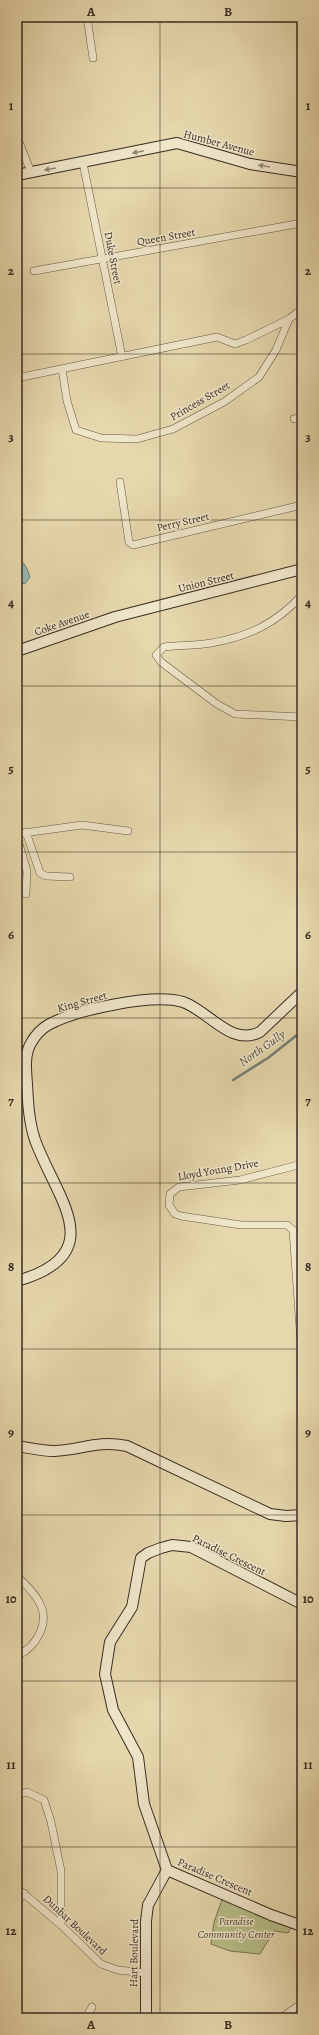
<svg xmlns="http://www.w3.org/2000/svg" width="319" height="2035" font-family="Alegreya,serif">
  <rect width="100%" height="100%" fill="#e6d7ac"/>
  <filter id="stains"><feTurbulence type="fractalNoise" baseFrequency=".005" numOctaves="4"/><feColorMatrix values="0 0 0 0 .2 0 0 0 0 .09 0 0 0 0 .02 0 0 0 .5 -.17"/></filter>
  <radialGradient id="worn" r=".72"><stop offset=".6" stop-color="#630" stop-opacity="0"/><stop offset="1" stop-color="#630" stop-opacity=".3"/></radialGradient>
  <path fill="#b7be88" stroke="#787455" d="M223,1897L292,1926L288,1933L274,1931L260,1954L230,1951L211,1944L214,1922Z"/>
  <path fill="#99b8b2" stroke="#728078" d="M17,558C24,561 28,570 30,577L25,584L19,582Z"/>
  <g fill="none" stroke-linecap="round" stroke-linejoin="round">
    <path stroke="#728078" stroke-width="2.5" d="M233,1080L268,1058L302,1031"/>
    <g stroke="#645644" stroke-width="8">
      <path id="street" d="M87,17L93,58
        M17,137L31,172
        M83,163L122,357
        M34,271L302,223
        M62,369L67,401L76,430L101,438L137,439L173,429L224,402L259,377L276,350L289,319
        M17,378L217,337L235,344L246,340L289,319L302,309
        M294,419L302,417
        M120,482L129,542L133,545L302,505
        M302,595C277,623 248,637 211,643C195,646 179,645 164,647L156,655L161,662L217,704L235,714L302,717
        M26,832L40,873L46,876L70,877
        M17,834L82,825L128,831
        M17,837L27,871L26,894
        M302,1164L240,1180L179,1187L170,1194L169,1205L175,1214L181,1216L241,1225H287L293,1230L302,1357
        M17,1576C25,1584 34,1592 39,1602C51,1623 36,1647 17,1656
        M17,1795L27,1792L44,1800L51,1822L61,1871V1925
        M17,1888L61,1925L101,1964L118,1970L146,1973
        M17,1902L24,1893
        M86,2018L92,2007
        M281,2018L302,2003"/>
    </g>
    <g stroke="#382b22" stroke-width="12">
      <path id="secondary" d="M17,175L177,143L250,164L302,172
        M17,651L115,617L302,569
        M17,1281C112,1254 56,1198 35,1140C29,1122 28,1103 27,1084C26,1070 24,1055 31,1043C35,1036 41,1029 48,1025C75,1010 153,993 183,1002C209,1011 231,1047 260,1032L302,992
        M17,1446C29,1448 42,1451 54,1451C82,1450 96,1440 127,1446L270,1514L286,1516L302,1515
        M302,1604L191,1547L172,1545L161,1548L148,1553L141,1558L132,1607L110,1642L105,1674L113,1710L138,1757L144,1804L167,1870L271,1915L302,1926
        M146,2018V1921L148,1905L167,1870"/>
    </g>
    <use href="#street" stroke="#efe5c9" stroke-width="7"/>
    <use href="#secondary" stroke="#efe5c9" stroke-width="10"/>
  </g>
  <defs><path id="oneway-solid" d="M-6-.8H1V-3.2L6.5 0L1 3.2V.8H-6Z"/></defs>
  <g fill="#948876">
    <use href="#oneway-solid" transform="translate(138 152) rotate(168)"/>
    <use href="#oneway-solid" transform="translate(264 166) rotate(-170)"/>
    <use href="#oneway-solid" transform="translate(50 169) rotate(170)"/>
  </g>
  <path fill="none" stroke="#382b22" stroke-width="1" stroke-opacity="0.55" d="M160,17V2018M17,188H302M17,354H302M17,520H302M17,686H302M17,852H302M17,1018H302M17,1183H302M17,1349H302M17,1515H302M17,1681H302M17,1847H302"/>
  <g text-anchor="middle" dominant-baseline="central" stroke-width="3" stroke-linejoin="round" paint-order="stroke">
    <g font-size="11" fill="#382b22" stroke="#efe5c9">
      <text transform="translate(219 143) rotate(15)">Humber Avenue</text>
      <text transform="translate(166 237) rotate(-10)">Queen Street</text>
      <text transform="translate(113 258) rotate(79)">Duke Street</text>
      <text transform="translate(200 401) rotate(-30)">Princess Street</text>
      <text transform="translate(183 522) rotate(-13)">Perry Street</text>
      <text transform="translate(206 582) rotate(-14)">Union Street</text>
      <text transform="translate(62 623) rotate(-19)">Coke Avenue</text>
      <text transform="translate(82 1002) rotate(-16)">King Street</text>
      <text transform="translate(218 1170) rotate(-10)">Lloyd Young Drive</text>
      <text transform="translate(229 1555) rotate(26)">Paradise Crescent</text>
      <text transform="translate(215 1877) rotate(23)">Paradise Crescent</text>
      <text transform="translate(75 1925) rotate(43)">Dunbar Boulevard</text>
      <text transform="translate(134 1953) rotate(-89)">Hart Boulevard</text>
    </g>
    <g font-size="11" font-style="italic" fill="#514836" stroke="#efe5c9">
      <text x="236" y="1921">Paradise<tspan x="236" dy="13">Community Center</tspan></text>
    </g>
    <g font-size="12" font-style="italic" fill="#504e46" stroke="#efe5c9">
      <text transform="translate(262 1048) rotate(-35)">North Gully</text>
    </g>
  </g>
  <rect width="319" height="2035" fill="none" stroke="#e6d7ac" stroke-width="44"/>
  <rect x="22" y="22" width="275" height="1991" fill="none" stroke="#382b22" stroke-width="1.5"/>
  <g font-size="13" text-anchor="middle" font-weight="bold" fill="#382b22">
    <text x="91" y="16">A</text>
    <text x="228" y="16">B</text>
    <text x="11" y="110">1</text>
    <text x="308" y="110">1</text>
    <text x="11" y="275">2</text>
    <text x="308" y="275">2</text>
    <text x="11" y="441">3</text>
    <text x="308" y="441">3</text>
    <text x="11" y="607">4</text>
    <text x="308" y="607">4</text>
    <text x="11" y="773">5</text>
    <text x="308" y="773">5</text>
    <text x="11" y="939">6</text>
    <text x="308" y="939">6</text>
    <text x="11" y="1105">7</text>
    <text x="308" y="1105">7</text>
    <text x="11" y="1271">8</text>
    <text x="308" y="1271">8</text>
    <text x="11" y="1437">9</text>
    <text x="308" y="1437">9</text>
    <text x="11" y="1603">10</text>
    <text x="308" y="1603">10</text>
    <text x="11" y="1769">11</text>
    <text x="308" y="1769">11</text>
    <text x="11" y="1935">12</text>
    <text x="308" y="1935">12</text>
    <text x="91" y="2029">A</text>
    <text x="228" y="2029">B</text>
  </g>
  <rect width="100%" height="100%" filter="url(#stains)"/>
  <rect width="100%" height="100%" fill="url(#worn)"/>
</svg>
